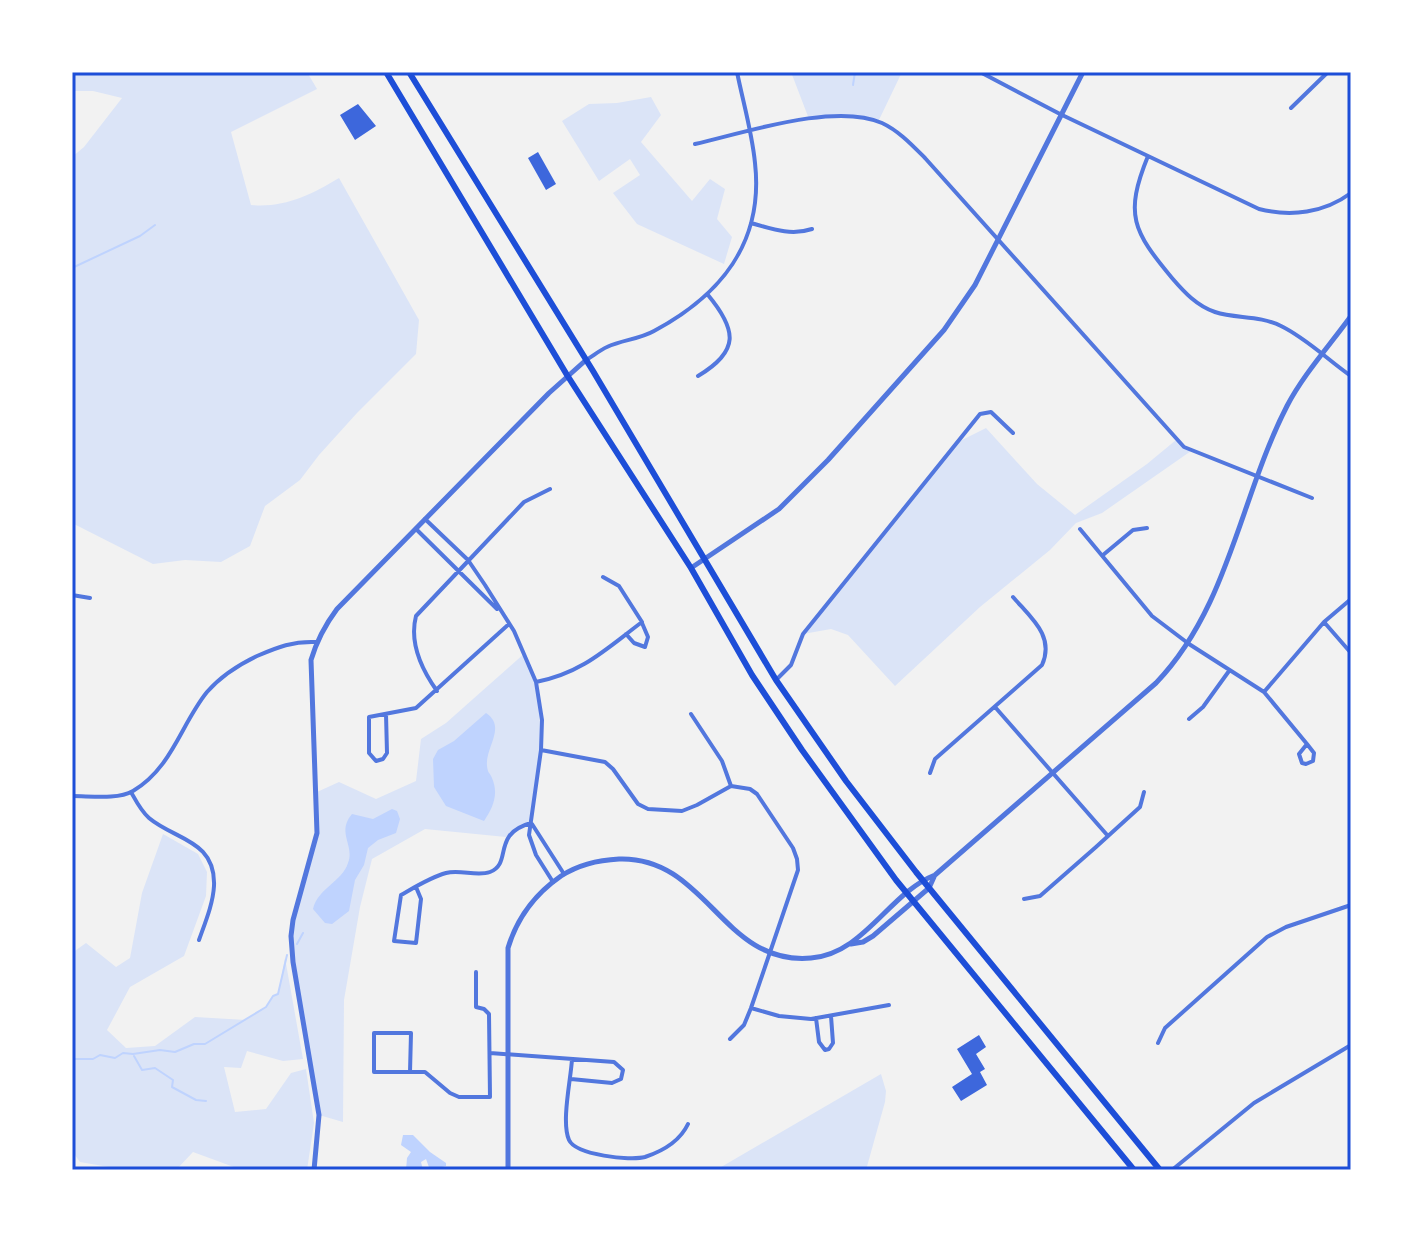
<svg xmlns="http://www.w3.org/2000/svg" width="1423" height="1242" font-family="'Crimson Pro',serif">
  <rect width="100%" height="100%" fill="#f2f2f2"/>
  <path fill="#dbe4f7" d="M72,72H307L317,89L231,132L251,205C284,208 311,195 339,178L419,320L416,354L357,413L319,455L300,480L265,506L250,546L221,562L185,560L153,564L72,523V157L84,147L122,98L93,91H72Z
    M791,72H902L878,122L858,116L809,119Z
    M651,97L661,115L641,142L692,201L710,179L725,189L717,219L732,237L724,264L637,224L613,193L640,175L630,159L599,181L562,121L589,104L617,103Z
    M986,428L1037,484L1075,515L1147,464L1176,440L1191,451L1102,513L1076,523L1050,550L980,607L895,686L848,635L831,629L803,634L956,443Z
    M525,653C549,715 540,759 531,823L519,826L506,837L425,829L372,859L360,907L344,1000L343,1122L319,1115L291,936L317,833V792L339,782L376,799L416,781L421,739L446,723Z
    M163,834L198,854L207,872L206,896L184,956L130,987L107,1030L126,1048L155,1046L195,1017L246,1020L266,1007L273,996L278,994L285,958L303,1059L283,1061L247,1051L241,1068L224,1067L235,1112L266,1109L291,1073L306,1069L314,1123L307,1170H242L193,1152L176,1170H126L80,1162L72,1151V953L86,943L116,967L130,958L142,893Z
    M881,1074L886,1091L885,1102L866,1170H716Z"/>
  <path fill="#bfd3fe" d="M486,713C507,727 485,747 487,766C488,774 489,771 492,778C499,794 493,808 484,821L446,806L434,787L433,759L438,750L454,741Z
    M392,809L397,811L400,819L396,833L378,840L368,848L364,865L355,880L349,911L332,924L325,923L313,909C318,888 342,882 348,863C355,845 336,833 352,814L373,819Z
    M403,1135H413L430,1152L446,1163V1166L430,1170L426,1159L421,1162L423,1170H406L407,1158L411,1152L401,1145Z"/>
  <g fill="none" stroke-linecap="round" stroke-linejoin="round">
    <path stroke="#bfd3fe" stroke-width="2" d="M853,85L855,72
      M72,268L140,236L155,225
      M297,944L303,933
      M134,1056L142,1070L155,1068L173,1080L172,1087L196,1100L206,1101
      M72,1059H93L100,1055L115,1058L123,1053L133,1054L160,1050L175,1052L194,1044H205L266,1007L273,996L278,994L287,955"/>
  </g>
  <path fill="#3d67dc" d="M358,104L376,126L355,140L340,115Z
    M538,152L556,184L546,190L528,158Z
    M979,1035L986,1047L976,1054L985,1069L980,1072L987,1085L961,1101L952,1087L972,1074L957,1049Z"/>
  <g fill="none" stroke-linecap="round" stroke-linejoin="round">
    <path stroke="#5277de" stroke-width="4" d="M980,72L1060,114L1259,209C1291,217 1324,213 1351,193
      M1291,108L1328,72
      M695,144C744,133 835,102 882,123C899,131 912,145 925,158L1184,447L1312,498
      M1148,156C1124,215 1133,231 1172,278C1184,292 1197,306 1215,312C1236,319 1259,315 1281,326C1306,338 1328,360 1351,376
      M751,223C772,229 791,236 812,229
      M586,360C593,356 600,350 607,347C622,340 640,339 654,331C721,295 764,243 755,163C752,132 743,102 737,72
      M698,376C740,351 737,330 708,295
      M425,519L468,560L485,585L514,631L536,682L542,720L541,750L529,835L536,855L553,882
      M416,529L497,609
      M1080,529L1152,616L1189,644L1264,692L1307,744L1314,753L1313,761L1306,764L1302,763L1299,754L1307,744
      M1103,555L1133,530L1147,528
      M72,595L90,598
      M1324,622L1351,653
      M626,634L634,643L645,647L648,637L642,623
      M776,680L791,665L803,634L980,414L991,412L1013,433
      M536,682C582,673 606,649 642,622L619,586L603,577
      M437,691C422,670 409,643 416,616L524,502L550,489
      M1264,692L1324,622L1351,599
      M995,707L1108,836
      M386,714L387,753L383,759L376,761L369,753V717L416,708L509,624
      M691,714L722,761L731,786
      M1189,719L1203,707L1229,671
      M541,750L605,762L613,769L638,804L648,809L682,811L697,805L731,786L750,789L757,794L793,848L797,859L798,870L751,1008L744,1025L730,1039
      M930,773L935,759L1042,665C1055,636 1031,618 1013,597
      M131,792C136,801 141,811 149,818C175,840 216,840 214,886C213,904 205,923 199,940
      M72,796C91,796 117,800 133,791C172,768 181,724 207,692C221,676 238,665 257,656C278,647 293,641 316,642
      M532,824L564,874
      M416,887L421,899L416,943L394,941L401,895C415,887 431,877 446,873C460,869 477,877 490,872C513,863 491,834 531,823
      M1024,899L1040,896L1096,847L1140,807L1144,792
      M751,1008L779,1016L811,1019L889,1005
      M816,1018L819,1042L825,1050L829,1049L833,1043L831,1016
      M1158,1043L1165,1028L1267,937L1286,927L1351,905
      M490,1053L614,1062L623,1070L621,1079L612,1083L571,1079
      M572,1059C571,1079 561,1122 569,1140C576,1155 630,1161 645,1157C663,1151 680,1141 688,1124
      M410,1072L411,1033H374V1072H425L450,1093L459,1097H490L489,1014L484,1009L476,1007V972
      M1172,1170L1254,1103L1351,1045"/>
    <path stroke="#5277de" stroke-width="5" d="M1350,72L1351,73
      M691,568L779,509L828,460L944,330L975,285L1083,72
      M851,944L863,942L873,936L929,888L934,877
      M314,1170L319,1115L293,962L291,936L293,920L317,833L311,660C317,640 325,625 337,609L549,393L586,360
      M508,1170V948C517,918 535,894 561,876C578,865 599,860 619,859C707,856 722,966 811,958C864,954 889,893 935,875L1156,683C1229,607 1240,497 1287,406C1303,375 1330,345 1351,316"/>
    <path stroke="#1d4ed8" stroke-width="6" d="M386,72L567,375L691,568L752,675L802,750L896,880L1134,1170
      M409,72L593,371L776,680L846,781L916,872L1160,1170"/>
  </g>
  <rect width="1423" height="1242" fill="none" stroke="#ffffff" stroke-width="148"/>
  <rect x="74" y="74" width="1275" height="1094" fill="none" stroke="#1d4ed8" stroke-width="3"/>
</svg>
